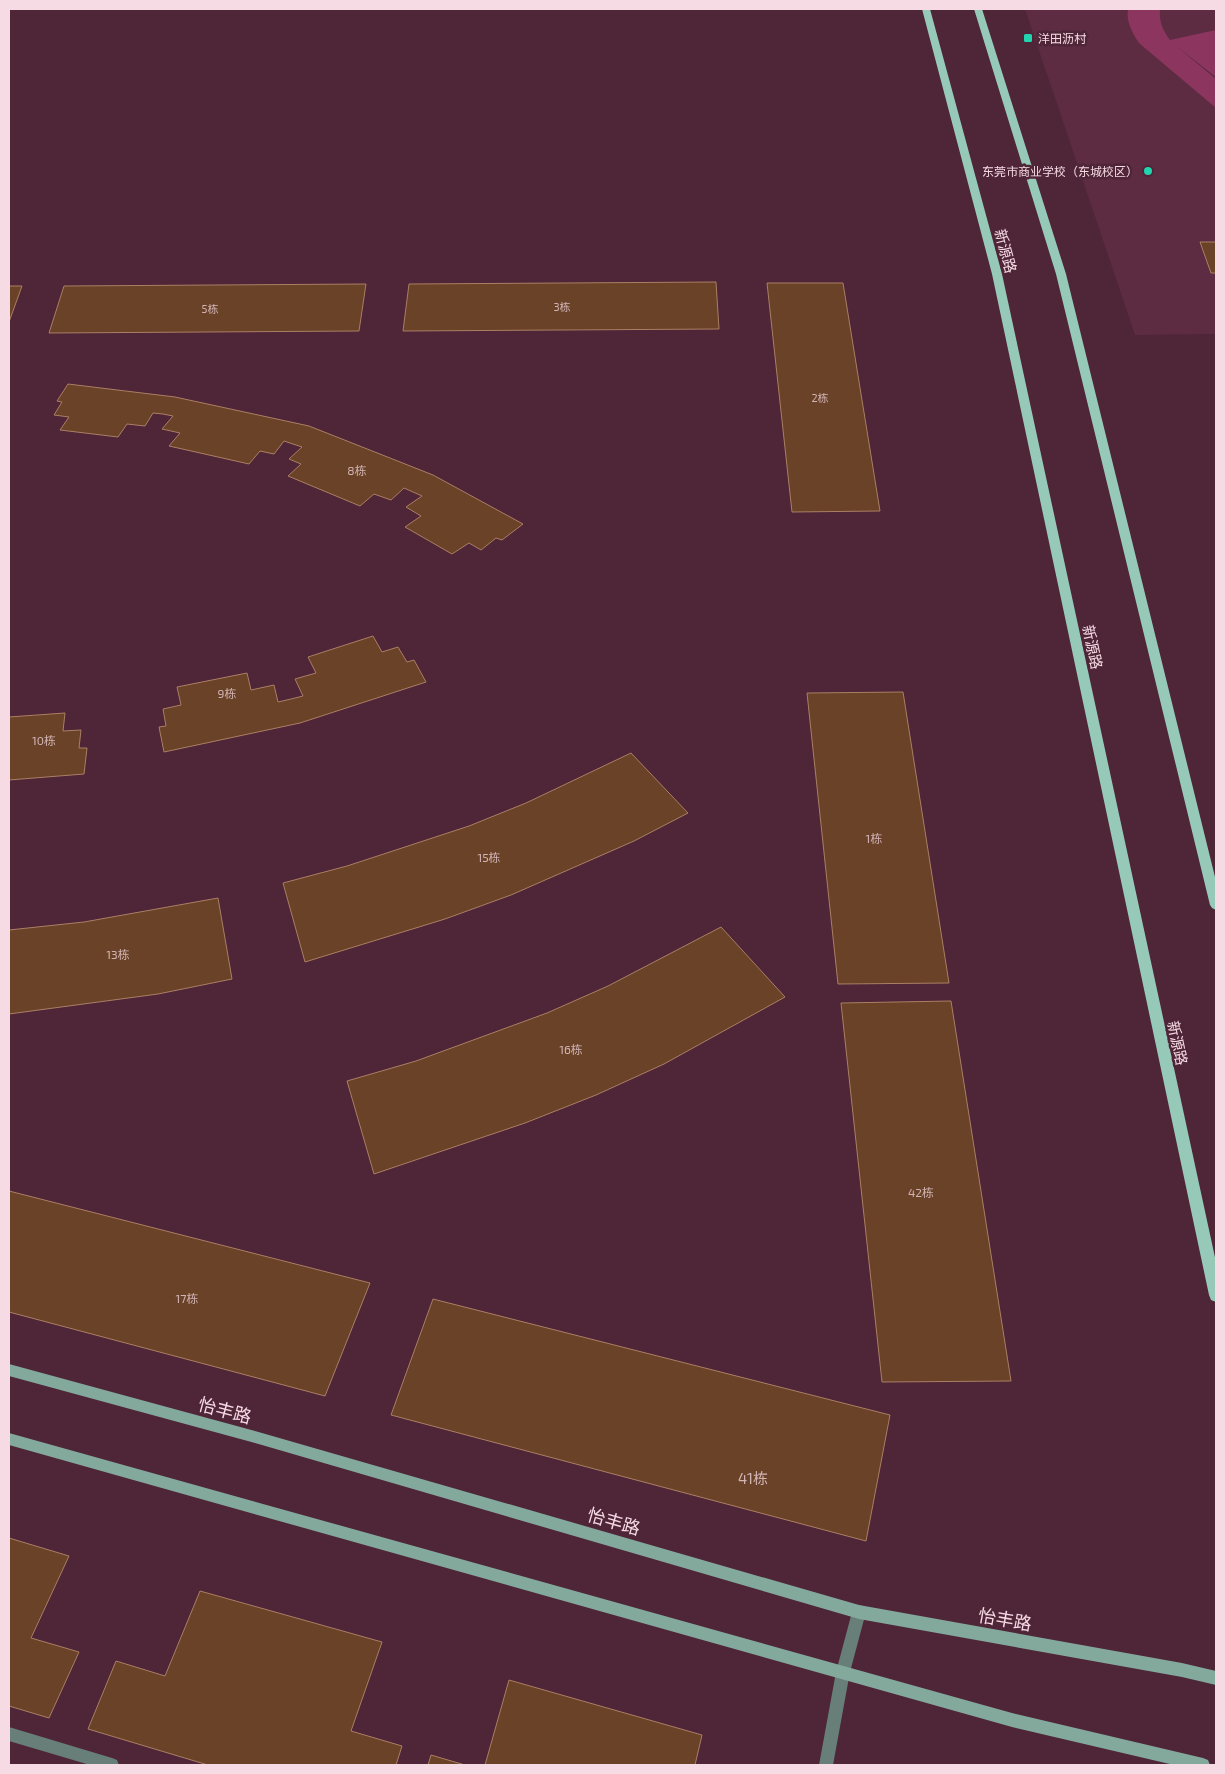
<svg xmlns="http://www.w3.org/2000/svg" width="1225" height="1774" font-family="'Exo 2','Noto Sans SC',sans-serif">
  <rect width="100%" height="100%" fill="#4f2538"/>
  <path fill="#5d2c42" d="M1025,9H1216V334L1135,335Z"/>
  <path fill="#8c365f" d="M1128,9H1160C1159,21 1162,29 1170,40L1216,30V77L1176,46L1216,79V108L1139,43C1132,32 1126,22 1128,9Z"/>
  <path fill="#694228" stroke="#ab7f64" d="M1200,242H1216V273H1211Z
    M716,282L719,329L403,331L409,284Z
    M767,283H843L880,511L792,512Z
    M366,284L359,331L49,333L64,286Z
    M9,286H22L9,322Z
    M68,384L175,397L309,426L433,475L523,524L502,540L496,538L481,550L469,543L452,554L405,527L421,516L406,507L422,496L404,488L391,500L374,494L360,506L288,476L301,464L289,459L302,447L284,441L274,454L260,451L249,464L169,446L180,433L162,429L173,416L163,414L153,413L145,426L127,424L118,437L60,430L69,417L54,415L62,402L57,401Z
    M373,636L382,652L398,647L407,662L414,660L426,682L300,723L164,752L159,727L166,726L163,709L181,705L177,687L247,673L251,690L274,685L278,702L291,699L303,696L295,679L316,673L308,657Z
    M903,692L949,983L838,984L807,693Z
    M65,713L63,731L81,730L79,748H87L84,774L9,780V717Z
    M631,753L688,813L634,841L511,895L445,919L305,962L283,883L347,866L469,826L526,803Z
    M218,898L232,979L158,994L9,1014V930L84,922Z
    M721,927L785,997L664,1064L596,1095L525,1123L374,1174L347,1081L416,1061L547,1013L608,986Z
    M951,1001L1011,1381L882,1382L841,1003Z
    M9,1191L370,1283L325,1396L9,1312Z
    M433,1299L890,1415L866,1541L391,1415Z
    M9,1538L69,1556L31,1638L79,1652L49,1718L9,1706Z
    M200,1591L382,1642L351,1731L402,1746L396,1765H208L88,1729L116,1661L165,1676Z
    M509,1680L702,1735L695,1765H485Z
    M431,1755L465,1765H428Z"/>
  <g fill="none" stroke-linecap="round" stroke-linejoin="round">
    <path fill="#677f78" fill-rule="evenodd" d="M859,1605L864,1607L866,1612L850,1672L833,1765H819L836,1672L852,1612L854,1607Z
      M9,1727L112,1758L117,1760L119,1765H90L9,1741Z"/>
    <path fill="#83a99d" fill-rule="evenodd" d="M9,1364L262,1433L859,1605L1182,1663L1216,1671V1685L1182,1677L859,1619L262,1445L9,1376Z
      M9,1433L1012,1713L1203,1758L1208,1760L1210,1765H1174L1012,1727L9,1445Z"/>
    <path fill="#97c9b9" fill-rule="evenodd" d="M922,9H930L1002,274L1216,1262V1302L1211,1300L1209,1295L992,274Z
      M974,9H982L1066,274L1216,881V910L1212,908L1210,905L1056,274Z"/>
  </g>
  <g fill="#21d5af" stroke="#4f2538" stroke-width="2">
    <rect x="1023" y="33" width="10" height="10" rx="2.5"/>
    <circle cx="1148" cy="171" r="5"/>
  </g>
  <g text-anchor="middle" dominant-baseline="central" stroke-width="5" stroke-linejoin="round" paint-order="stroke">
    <g font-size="11" fill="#d3b4b5">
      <text x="562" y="306">3栋</text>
      <text x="210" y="308">5栋</text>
      <text x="820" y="397">2栋</text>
    </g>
    <g font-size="12" fill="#f6dae4" stroke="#4f2538" text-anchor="start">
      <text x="1038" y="38">洋田沥村</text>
      <text x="1138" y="171" text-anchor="end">东莞市商业学校（东城校区）</text>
    </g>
    <g font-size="12" fill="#d3b4b5">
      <text x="357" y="470">8栋</text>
      <text x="227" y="693">9栋</text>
      <text x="44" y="740">10栋</text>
      <text x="874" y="838">1栋</text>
      <text x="489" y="857">15栋</text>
      <text x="118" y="954">13栋</text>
      <text x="571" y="1049">16栋</text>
      <text x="921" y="1192">42栋</text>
      <text x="187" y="1298">17栋</text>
    </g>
    <g font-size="15" fill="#f6dae4" stroke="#4f2538">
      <text transform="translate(1006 251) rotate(75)">新源路</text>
      <text transform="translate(1093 647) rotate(78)">新源路</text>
      <text transform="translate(1178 1043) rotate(78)">新源路</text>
    </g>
    <g font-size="15" fill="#d3b4b5">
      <text x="753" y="1478">41栋</text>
    </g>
    <g font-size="18" fill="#f6dae4" stroke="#4f2538">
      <text transform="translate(225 1410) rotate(15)">怡丰路</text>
      <text transform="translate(614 1521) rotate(16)">怡丰路</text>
      <text transform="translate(1005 1619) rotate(10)">怡丰路</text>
    </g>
  </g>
  <rect width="1225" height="1774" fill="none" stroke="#f6dae4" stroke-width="20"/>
</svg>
